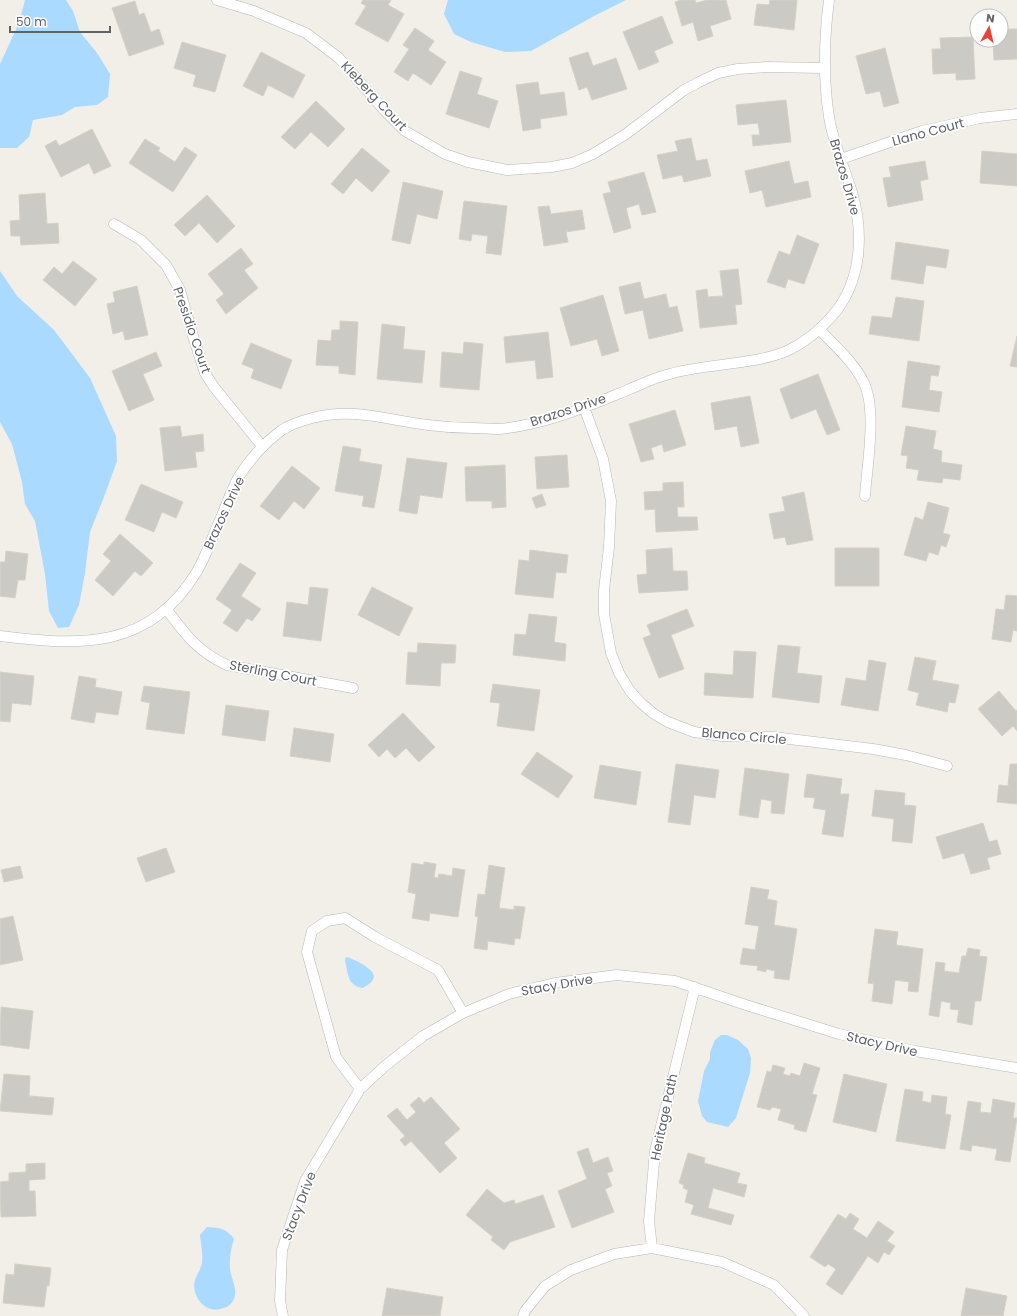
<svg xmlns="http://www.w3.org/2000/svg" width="1017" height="1316" font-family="Poppins,sans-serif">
  <rect width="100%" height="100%" fill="#f1efe8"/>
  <path fill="#aadaff" d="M25,0H66L73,11L80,32L97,53L110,74L108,97L97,105L75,107L62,115L33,120L29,137L17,148H0V64L19,23Z
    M448,0H626L596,15L531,51L505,52L471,42L454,34L444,14Z
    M0,271L17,296L54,330L90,378L116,436L117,461L104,497L90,532L85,573L79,605L69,627L58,628L49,611L45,574L35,521L25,504L22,482L12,444L0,422Z
    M346,957C353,958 374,969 374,976C374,982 367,985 363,988C347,986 348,973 345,960Z
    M721,1035H727L738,1040L748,1049L751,1058L750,1073L736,1118L728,1127L707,1122L702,1116L698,1101L704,1071L710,1059V1052L715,1040Z
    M207,1227C220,1228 226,1228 234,1239C231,1249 229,1258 230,1269C231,1279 238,1288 234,1299C231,1305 226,1308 220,1309C204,1313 191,1295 195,1280C197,1274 201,1269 202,1263C203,1254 201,1244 200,1235Z"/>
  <path fill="#cccac5" stroke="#d6d1c6" d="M363,0H391L388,5L404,14L388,42L355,24L366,6L361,3Z
    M681,0H695L696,3L707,0H726L731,19L710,26L713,36L698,41L693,22L682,26L675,2Z
    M770,0H797L794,30L754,25L757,4L769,5Z
    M135,1L139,15L144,13L151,32L159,29L164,44L129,56L112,8Z
    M662,16L673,43L654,51L659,62L639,70L623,32Z
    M1001,20H1006V29H1017V59L994,60L993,40H1001Z
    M415,28L434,41L428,50L446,62L431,85L413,73L408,81L394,72L409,49L403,45Z
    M973,37L975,79L956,80V73L933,74L932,49H941L940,38Z
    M182,42L226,55L215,92L193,86L196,75L174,68Z
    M885,48L899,103L884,107L880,91L866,94L856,56Z
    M261,52L305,75L293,98L268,85L263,96L243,86Z
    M588,52L593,66L616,58L627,89L592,100L587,87L579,90L569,58Z
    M460,71L482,78L477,94L498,101L489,128L446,114Z
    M538,82L540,95L564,92L567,115L540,119L541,128L523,131L516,85Z
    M786,100L791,142L753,146L752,135H760L758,123L738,125L736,105Z
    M316,101L345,129L328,147L311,132L295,149L281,137Z
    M92,129L111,166L94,174L89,163L61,177L45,146L56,140L59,146Z
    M691,138L696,161L707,159L711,176L684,182L682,175L663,179L657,155L678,151L675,141Z
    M145,139L160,148L158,151L175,162L185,147L197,155L173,192L129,163Z
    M362,148L390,171L372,192L356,178L343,194L331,184Z
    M982,151L1017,154V186L980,183Z
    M789,161L794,184L808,181L811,197L766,207L762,190L750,193L745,171Z
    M925,161L928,179L920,181L923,200L888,207L883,178L891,177L889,167Z
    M644,172L656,212L642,215L639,204L626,208L631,228L614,233L603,194L611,192L608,182Z
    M403,182L443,191L437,219L417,214L410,244L392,240Z
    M45,193L47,224L58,223L59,243L21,245L20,236H11L10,221L20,220L19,195Z
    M207,195L235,226L217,243L199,223L185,236L174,225Z
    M464,201L507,206L501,255L486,253L488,236L472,234L471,241L459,239Z
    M549,206L551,214L582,210L585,229L566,232L568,242L544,246L538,207Z
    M797,235L819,244L804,284L788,279L785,288L767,282L779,251L790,255Z
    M896,242L949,250L946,268L926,265L923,284L891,279Z
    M241,248L253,264L244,270L258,288L226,314L216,300L224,294L208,274Z
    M73,261L97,279L75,306L43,280L54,267L62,274Z
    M738,269L742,304L735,305L737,324L700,328L696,291L707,289L708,297L723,296L720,271Z
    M640,282L644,299L666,294L669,308L677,306L683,331L649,339L643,310L625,314L619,287Z
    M137,286L148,335L125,340L123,331L113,334L107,304L115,302L113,292Z
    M603,295L619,351L602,356L597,339L571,346L560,308Z
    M896,297L924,301L919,341L869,334L872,316L892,318Z
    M340,321L358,322L355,375L339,373V366L316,365L318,340L331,341L332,330H340Z
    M382,324L405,327L403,349L425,351L422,383L377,379Z
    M548,332L553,377L537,379L535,360L506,363L504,337Z
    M1017,336V367L1010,366Z
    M464,342L483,344L479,390L440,387L442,352L463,354Z
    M251,343L292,360L281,389L251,378L254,369L242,364Z
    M156,352L162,366L143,374L154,400L129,411L112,371Z
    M908,361L940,366L938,376L931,375L929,390L942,392L939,412L902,407Z
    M818,374L840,430L827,435L816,409L791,419L780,389Z
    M750,396L759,443L741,447L737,426L715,430L711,403Z
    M675,410L686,445L664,452L662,444L651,448L654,459L641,462L629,424Z
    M180,426L182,437L203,434L204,451L195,452L197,467L165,471L160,428Z
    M906,426L936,431L933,449L942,451L941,462L962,465L960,480L943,478L942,483L917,480L919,470L906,468L908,456L901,455Z
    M343,446L361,449L359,461L382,465L374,508L362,506L364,496L335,491Z
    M567,455L569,487L537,489L535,457Z
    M407,458L447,463L442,498L420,495L417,514L399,511Z
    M505,465L506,507L492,508V501H466L465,467Z
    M292,466L320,488L304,509L294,501L279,520L260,506Z
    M683,482L684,507H677L678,517H697L698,530L656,532L655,509L645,510L644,492L663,491V483Z
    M141,484L183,502L176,518L162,512L154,532L125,520Z
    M804,492L813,540L787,545L785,537L774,539L769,514L785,511L782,497Z
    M542,494L546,505L536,508L532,498Z
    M928,502L949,508L943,533L950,535L946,547L941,545L938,555L929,552L926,561L904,555L915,517L923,520Z
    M120,534L153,563L141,576L135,571L113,596L95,580L111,561L103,554Z
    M672,548L673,571H687L688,590L639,593L637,575L647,574L646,550Z
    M835,548H879V586H835Z
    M530,550L568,555L566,573L556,572L553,598L515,594L519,560L529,561Z
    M6,551L28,554L25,580H18L15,598L0,596V562H5Z
    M240,563L256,573L241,596L261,609L252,621L247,618L237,632L223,623L232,610L216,599Z
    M310,587L328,589L321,641L283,636L287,602L308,605Z
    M372,587L413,608L399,636L358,615Z
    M1006,595L1017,596V631L1013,630L1011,642L992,639L996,609L1004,610Z
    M687,609L694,626L671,635L684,669L659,678L643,638L651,635L647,625Z
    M529,614L557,617L554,642L566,644L565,661L513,655L515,634L526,635Z
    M418,643L456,645L455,663H441L440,686L406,684L408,652L417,653Z
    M778,645L800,647L797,673L822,676L819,703L772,697Z
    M734,651L756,652L753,698L704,695L705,673L733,675Z
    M915,657L936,661L932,680L959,685L955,703L949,702L947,712L916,705L919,693L908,690Z
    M869,660L886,663L878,711L841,705L846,678L866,681Z
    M0,672L34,676L31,705L12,703L10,722L0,721Z
    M79,676L96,679L95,687L122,692L118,715L96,712L94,723L71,719Z
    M493,684L540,690L534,731L497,726L500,703L490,702Z
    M144,686L190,692L184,734L146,729L150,703L141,701Z
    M999,691L1016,711L1017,710V731L1013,726L1002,736L978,709Z
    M226,705L269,711L265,741L222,735Z
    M403,713L435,747L419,762L406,748L395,758L387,749L379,757L368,745Z
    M294,728L334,734L330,762L290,756Z
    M537,752L573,776L558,798L521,774Z
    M676,764L719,770L715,798L694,795L690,825L668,822Z
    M1010,764H1017V804L997,802L999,785L1008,786Z
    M600,765L641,772L636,805L594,798Z
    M745,768L789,774L784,814L771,813L772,801L761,799L758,818L739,815Z
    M807,774L842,779L840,794H849L843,837L822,834L826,810L813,808L815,798L804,797Z
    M875,790L905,793L904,805L916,806L912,843L892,841L894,819L872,816Z
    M983,823L989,842L997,840L1001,854L987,858L990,869L971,874L964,853L943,859L936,837Z
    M166,848L175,872L146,882L137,858Z
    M424,862L436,864L434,877L438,878L439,874L452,876L453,868L465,870L458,917L430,913L429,921L412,918L416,894L408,892L412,863L424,865Z
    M489,865L505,868L499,908L514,910V906L525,907L520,939L515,938L514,945L488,941L487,950L474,948L478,917L475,916L478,894L485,895Z
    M20,866L23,878L4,882L1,870Z
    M751,887L769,890L767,899L777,901L774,925L797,929L789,980L774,978L775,971L766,969V972L757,970L758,966L740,964L743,948L755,950L759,926L745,924Z
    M13,916L23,960L0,965V919Z
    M875,929L898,932L896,945L923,949L918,992L908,991L909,982L895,980L892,1004L872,1001L874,984L868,983Z
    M968,948L980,950L979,956L987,957L981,1001H975L972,1025L957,1022L959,1010L950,1009L951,1003L941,1001L939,1017L929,1015L936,962L945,963L944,971L959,973L962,956H966Z
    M1,1007L33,1011L29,1049L0,1045Z
    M804,1063L820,1068L812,1094L817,1095L806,1132L794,1129L795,1125L778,1120L781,1109L772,1107L770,1110L757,1107L767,1071L771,1072L773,1065L785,1068L783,1074L790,1076L791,1073L800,1076Z
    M4,1074L30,1076L29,1096L54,1098L52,1115L0,1111Z
    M844,1074L887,1084L876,1132L833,1122Z
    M905,1089L923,1092L922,1101L931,1103L932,1095L947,1097L945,1114L951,1115L945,1149L896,1141Z
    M419,1097L424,1103L431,1097L460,1129L444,1143L457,1158L440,1173L411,1141L405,1146L400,1140L405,1136L387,1116L397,1108L407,1120L416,1112L410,1105Z
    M993,1099L1015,1103L1013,1118H1017L1010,1162L995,1160L997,1149L972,1145L971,1151L960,1149L968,1101L981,1103L980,1112L991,1113Z
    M588,1148L593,1163L608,1157L613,1171L607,1173L612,1186L605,1189L614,1212L572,1228L558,1191L587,1179L577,1152Z
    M688,1153L705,1158L704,1163L740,1173L737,1183L747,1185L744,1197L713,1188L708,1208L734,1215L731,1225L691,1214L694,1205L685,1202L688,1190L683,1188L684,1185L679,1183Z
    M45,1163V1179L29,1180V1191H35L36,1216L1,1217L0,1182L9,1181V1173L26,1172V1164Z
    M487,1189L504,1203L514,1200L515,1204L543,1195L555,1227L510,1242L504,1250L491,1240L493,1237L466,1215Z
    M850,1213L859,1219L853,1229L867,1238L878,1221L894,1232L887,1241L895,1246L889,1255L884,1252L878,1263L868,1256L842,1295L826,1284L836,1269L828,1264L825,1267L810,1257L838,1214L846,1219Z
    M15,1264L51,1268L49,1286L47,1285L44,1307L3,1303L6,1274L14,1275Z
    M387,1288L443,1297L440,1316H382Z
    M966,1288L1007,1296L1003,1316H961Z"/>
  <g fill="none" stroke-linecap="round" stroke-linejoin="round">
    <g stroke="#b5b8bc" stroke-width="11">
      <path id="minor" d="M217,0L254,11L306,33L339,58L384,110L405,131L445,154L468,162L507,170L552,167L572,163L593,154L626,134L684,90L699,82L718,73L738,69L766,67L824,68
        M841,159L922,131L980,118L1017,114
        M114,224L141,240L166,265L180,290L192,333L205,373L214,387L262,446
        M819,329C835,346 854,362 864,383C877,410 867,466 865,496
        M584,407L603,459L611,501L609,547L604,590V614L611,653L619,673L630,691L641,703L654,714L668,722L694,732L722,736L773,737L873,749L906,755L947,766
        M167,610C185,634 198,652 227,665L353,688
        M0,636C79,646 149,650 196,573C206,557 212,537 220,520C226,506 231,491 238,478C250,459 264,443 282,430C291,424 301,421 312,418C354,407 387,420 428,425C443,427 458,428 473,428C482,428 491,429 499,429C545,425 588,406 630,389C642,384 654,378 666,375C704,363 751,366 787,351C804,343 821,329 833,315C862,281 864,233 852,192C844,167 833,142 829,117C823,78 824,39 829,0
        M360,1089L336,1057L307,952L312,931L327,921L345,918L375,937L438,970L463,1013
        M652,1248L649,1221L655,1151L695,987
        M283,1316L280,1301L282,1250L305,1181L360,1089L385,1066L423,1036L463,1013L509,994L555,983L617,975L675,981L746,1005L839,1034L915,1051L1017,1068
        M523,1316L525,1311L545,1286L571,1270L614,1254L652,1248L722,1262L774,1285L804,1316"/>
    </g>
    <use href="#minor" stroke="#fff" stroke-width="10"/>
  </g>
  <g text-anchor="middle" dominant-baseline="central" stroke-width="3.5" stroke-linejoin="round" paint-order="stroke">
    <g font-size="13" fill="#5f6368" stroke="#fff">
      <text transform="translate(374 96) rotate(47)">Kleberg Court</text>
      <text transform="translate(928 132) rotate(-15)">Llano Court</text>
      <text transform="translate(845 177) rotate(74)">Brazos Drive</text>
      <text transform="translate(192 330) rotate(71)">Presidio Court</text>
      <text transform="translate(568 410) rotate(-18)">Brazos Drive</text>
      <text transform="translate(224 513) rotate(-65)">Brazos Drive</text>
      <text transform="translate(273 673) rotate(11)">Sterling Court</text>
      <text transform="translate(744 736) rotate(5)">Blanco Circle</text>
      <text transform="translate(557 985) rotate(-10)">Stacy Drive</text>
      <text transform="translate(882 1044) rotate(13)">Stacy Drive</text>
      <text transform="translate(664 1117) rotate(-78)">Heritage Path</text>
      <text transform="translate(299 1206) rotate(-69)">Stacy Drive</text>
    </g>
  </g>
  <g transform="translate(989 28) rotate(8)"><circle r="19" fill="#ffffff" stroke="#bfc1c3"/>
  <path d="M0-3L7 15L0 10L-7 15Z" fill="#ea4335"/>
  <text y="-6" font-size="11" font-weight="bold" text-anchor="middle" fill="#5f6368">N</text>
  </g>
  <path d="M10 26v6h100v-6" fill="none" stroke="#5f6368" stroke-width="2"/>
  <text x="16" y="26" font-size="12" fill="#5f6368" stroke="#ffffff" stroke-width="3" paint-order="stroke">50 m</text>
</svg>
